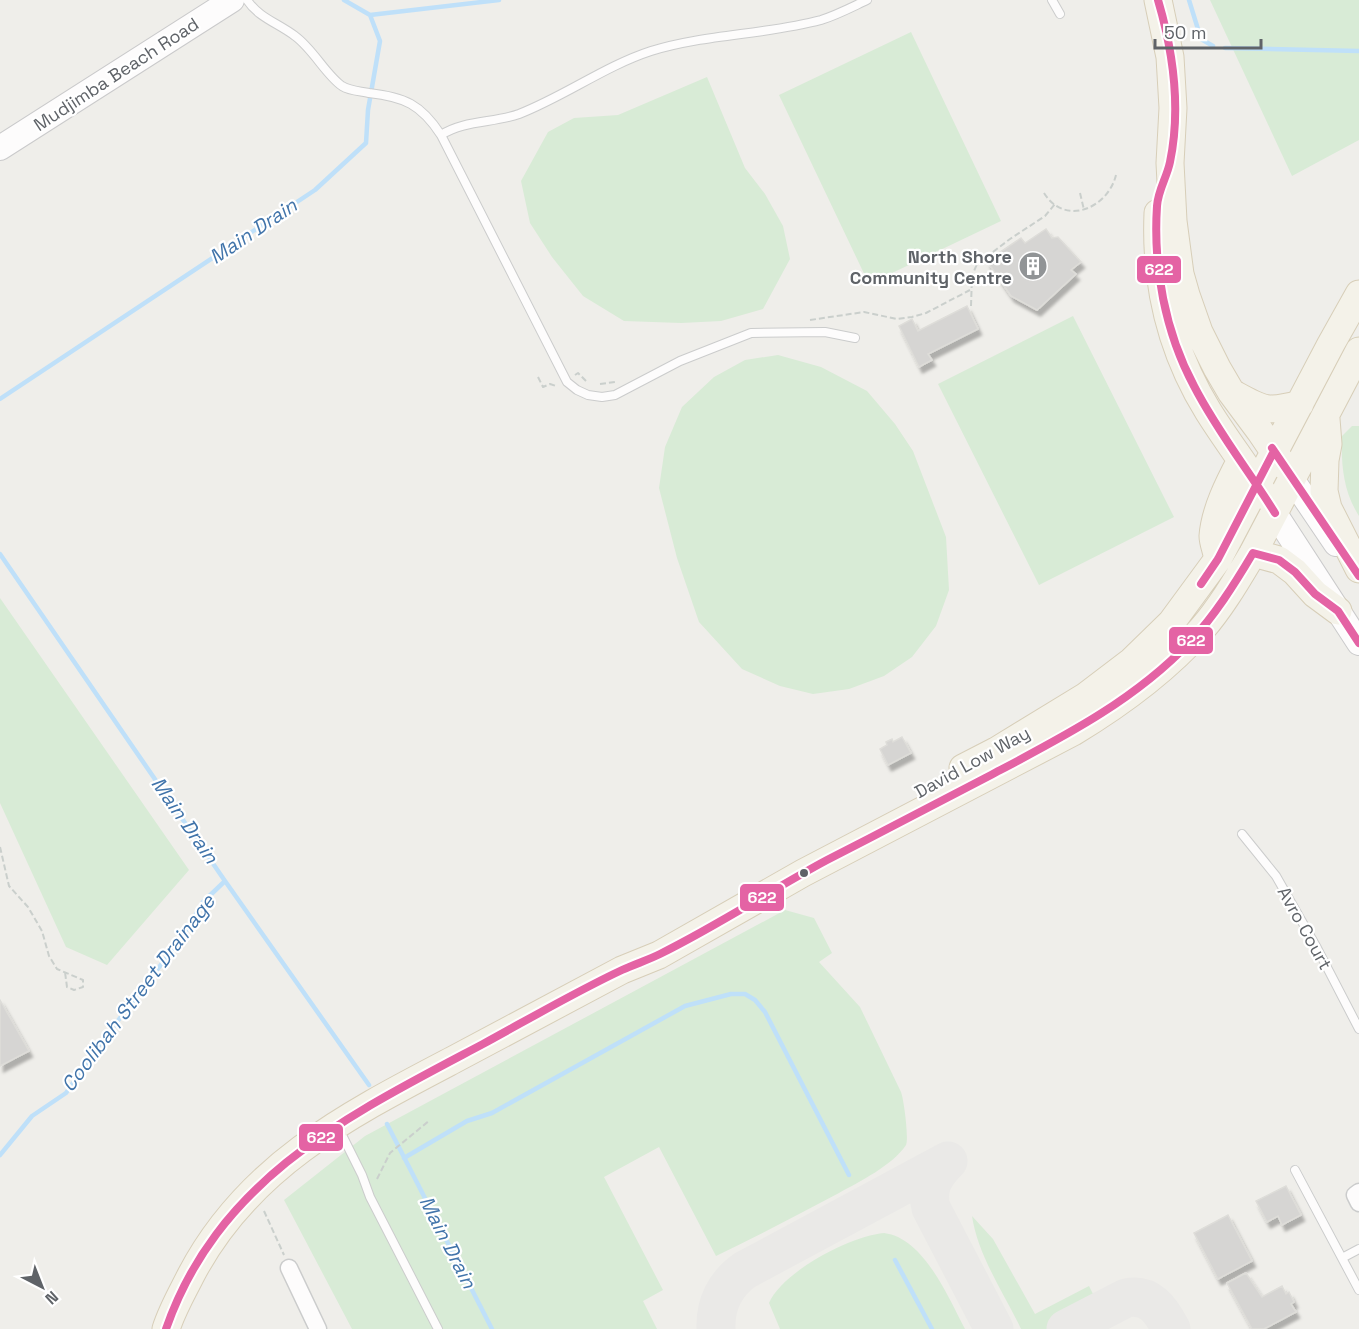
<svg xmlns="http://www.w3.org/2000/svg" width="1359" height="1329" font-family="'Space Grotesk',sans-serif">
  <defs>
    <filter id="shadow"><feDropShadow dx="3.5" dy="6" stdDeviation="1.5" flood-color="#0004"/></filter>
  </defs>
  <rect width="100%" height="100%" fill="#efeeea"/>
  <path fill="#d8ebd6" d="M1210,0H1359V140L1292,176Z
    M911,32L1001,221L869,284L779,95Z
    M707,77L745,168L765,194L783,226L790,259L763,309L721,321L681,323L624,321L583,296L552,257L530,223L521,181L548,132L574,118L618,115Z
    M1073,316L1174,517L1039,585L938,384Z
    M778,355L821,367L867,391L895,424L913,451L946,537L949,590L936,626L912,657L884,676L849,689L813,694L780,686L742,669L699,622L677,558L659,488L665,447L682,407L714,377L745,360Z
    M1352,426H1359V516C1343,491 1341,464 1342,436Z
    M0,598L189,870L107,965L66,947L0,803Z
    M785,910L814,918L832,953L819,962L860,1007L901,1092C904,1100 909,1139 906,1145C893,1165 859,1182 839,1193C798,1215 757,1236 716,1256L659,1147L604,1177L663,1290L643,1301L657,1329H352L284,1200L365,1136Z
    M972,1216L993,1239L1035,1314L1089,1286L1098,1304L1048,1329H1021C1004,1293 978,1256 972,1216Z
    M884,1233C924,1238 948,1297 965,1329H780L769,1303C783,1271 851,1236 884,1233Z"/>
  <g fill="none" stroke-linecap="round" stroke-linejoin="round">
    <path stroke="#bfe0f9" stroke-width="4.5" d="M1189,0L1201,39L1213,46
      M370,15L499,0
      M1225,48L1359,51
      M0,399L315,190L366,143L368,110L380,41L370,15L344,0
      M0,554L225,881L369,1085
      M387,1124L492,1329
      M0,1155L32,1116L66,1093L97,1048L183,936L203,902L225,881
      M404,1158L467,1121L492,1113L685,1006L731,994H745L755,1000L765,1012L849,1175
      M895,1260L932,1329"/>
    <path stroke="#eae9e7" stroke-width="39" d="M948,1161C934,1175 926,1188 931,1208L994,1329
      M716,1329C715,1304 725,1284 745,1270L948,1161
      M1066,1329L1126,1298C1150,1293 1161,1310 1171,1329"/>
  </g>
  <path fill="#d6d5d3" stroke="#deddd9" stroke-width="1.5" filter="url(#shadow)" d="M1046,229L1052,238L1058,237L1081,262L1071,270L1076,274L1037,310L1011,296L987,261L1021,238L1025,243Z
    M967,306L978,329L928,354L932,360L919,367L899,326L912,319L918,331Z
    M902,737L911,753L888,765L880,749L887,745L886,742L892,739L893,742Z
    M0,1000L29,1051L0,1066Z
    M1286,1186L1301,1215L1282,1225L1278,1216L1267,1222L1256,1201Z
    M1228,1215L1252,1261L1218,1279L1194,1233Z
    M1246,1273L1262,1297L1282,1286L1286,1294L1289,1292L1294,1302L1291,1304L1296,1312L1264,1329H1252L1227,1283Z"/>
  <g fill="none" stroke-linecap="round" stroke-linejoin="round">
    <g stroke="#cbcccc" stroke-width="10">
      <path id="lane" d="M247,0C259,18 278,23 295,36C313,49 326,75 342,86C350,91 360,91 369,93C404,97 421,104 441,135L567,382L577,390L588,395L602,397L615,395L680,361L751,333L825,332L855,338
        M1052,0L1060,14
        M441,135C464,120 494,123 519,114C565,96 605,66 651,51C706,34 765,35 821,20C837,15 852,7 867,0
        M1242,834L1276,876L1317,948L1359,1029
        M338,1127L362,1175L370,1197L438,1329
        M1295,1170L1359,1290
        M1342,1258L1359,1249"/>
    </g>
    <g stroke="#cbcccc" stroke-width="19">
      <path id="street" d="M1359,1192L1355,1195L1359,1203
        M289,1268L318,1329"/>
    </g>
    <g stroke="#cacacb" stroke-width="26">
      <path id="secondary" d="M0,148L232,0
        M1292,479L1336,544
        M1274,512L1359,643"/>
    </g>
    <g stroke="#d7ceb8" stroke-width="29">
      <path id="primary" d="M1158,0L1170,57L1173,108L1170,163L1173,221L1180,274L1186,295L1199,332L1217,368L1231,392L1260,431L1283,465
        M1158,213C1155,284 1171,351 1208,411C1226,440 1247,467 1265,496
        M1234,394C1263,410 1267,413 1300,404
        M1326,419L1328,444L1325,460L1324,491L1328,508L1359,569
        M1253,553L1279,560L1295,572L1315,594L1338,611
        M1217,555C1216,549 1213,542 1213,536C1215,510 1229,483 1241,460
        M963,768L996,751L1086,696L1132,661L1171,623L1218,559L1331,344L1359,294
        M166,1329C172,1310 182,1293 191,1275C248,1166 348,1115 453,1060C509,1030 565,1000 622,970L659,955L803,873L1073,732C1121,703 1165,671 1202,629C1222,606 1238,578 1253,553L1359,351"/>
    </g>
    <path stroke="#cacfcc" stroke-width="2" stroke-dasharray="6 3" stroke-linecap="butt" d="M1044,193C1065,227 1108,208 1116,175
      M1080,193L1084,210
      M971,306L972,276L977,264L1010,239L1045,216L1055,204
      M810,320L864,312L897,319L912,317L926,313L970,290
      M575,375L578,373L586,381
      M538,377L543,387L550,384L556,386
      M600,384L615,382
      M0,847L9,886L28,907L42,931L49,956L57,969L83,980V987L74,990L67,987L65,972
      M377,1179L390,1153L430,1120
      M264,1211L284,1255"/>
    <use href="#lane" stroke="#fdfcfc" stroke-width="8"/>
    <use href="#street" stroke="#fdfcfc" stroke-width="16"/>
    <use href="#secondary" stroke="#fdfcfc" stroke-width="24"/>
    <use href="#primary" stroke="#f4f2e9" stroke-width="27"/>
    <g stroke="#fff" stroke-width="12">
      <path id="bus-1" d="M1158,0C1173,51 1181,109 1170,162C1167,177 1158,190 1157,206C1153,267 1165,332 1194,386C1217,431 1249,471 1275,513
        M1272,448L1359,576
        M1201,584L1218,559L1274,451
        M166,1329C219,1177 351,1114 483,1044C529,1019 575,992 622,970C635,964 648,960 660,954C717,926 771,890 827,860C882,832 937,803 991,775C1063,737 1134,701 1190,642C1215,615 1234,585 1253,553L1279,560L1295,572L1315,594L1338,611L1359,643"/>
    </g>
    <use href="#bus-1" stroke="#e463a4" stroke-width="8"/>
  </g>
  <defs>
    <g id="building-disc" transform="scale(1.5)"><circle r="9.5" fill="#919496" stroke="#fff"/><path d="M-4-6H4V6H1V3H-1V6H-4ZM-2.5-4.3h1.7v1.8h-1.7ZM.8-4.3h1.7v1.8H.8ZM-2.5-1h1.7V.8h-1.7ZM.8-1h1.7V.8H.8Z" fill="#fff"/></g>
  </defs>
  <g fill-rule="evenodd">
    <use href="#building-disc" x="1033" y="266"/>
  </g>
  <circle fill="#5f6368" stroke="#fff" stroke-width="2" cx="804" cy="873" r="5"/>
  <g text-anchor="middle" dominant-baseline="central" stroke-width="4.5" stroke-linejoin="round" paint-order="stroke">
    <g font-size="18" fill="#5f6368" stroke="#fff">
      <text transform="translate(116 74) rotate(-33)">Mudjimba Beach Road</text>
      <text transform="translate(972 762) rotate(-29)">David Low Way</text>
      <text transform="translate(1305 928) rotate(61)">Avro Court</text>
    </g>
    <g font-size="18" font-weight="bold" fill="#5f6368" stroke="#fff" text-anchor="end">
      <text x="1012" y="256">North Shore<tspan x="1012" dy="21">Community Centre</tspan></text>
    </g>
    <g font-size="20" font-style="italic" fill="#4174aa" stroke="#fff">
      <text transform="translate(253 231) rotate(-34)">Main Drain</text>
      <text transform="translate(185 820) rotate(55)">Main Drain</text>
      <text transform="translate(138 993) rotate(-53)">Coolibah Street Drainage</text>
      <text transform="translate(448 1242) rotate(63)">Main Drain</text>
    </g>
  </g>
  <g stroke="#fff" stroke-width="2">
    <rect x="1136" y="255" width="46" height="29" rx="6" fill="#e463a4"/>
    <rect x="1168" y="626" width="46" height="29" rx="6" fill="#e463a4"/>
    <rect x="739" y="883" width="46" height="29" rx="6" fill="#e463a4"/>
    <rect x="298" y="1123" width="46" height="29" rx="6" fill="#e463a4"/>
  </g>
  <g font-size="16" text-anchor="middle" font-weight="bold" fill="#fff">
    <text x="1159" y="275">622</text>
    <text x="1191" y="646">622</text>
    <text x="762" y="903">622</text>
    <text x="321" y="1143">622</text>
  </g>
  <g transform="translate(42 1287) rotate(138)" stroke="#ffffff" stroke-width="4.5" paint-order="stroke">
  <path d="M0-4.5L10 22L0 15L-10 22Z" fill="#5f6368"/>
  <text y="-9" font-size="16" font-weight="bold" text-anchor="middle" fill="#5f6368">N</text>
  </g>
  <path d="M1155 39v9h106v-9" fill="none" stroke="#5f6368" stroke-width="3"/>
  <text x="1164" y="39" font-size="18" fill="#5f6368" stroke="#ffffff" stroke-width="4.5" paint-order="stroke">50 m</text>
</svg>
